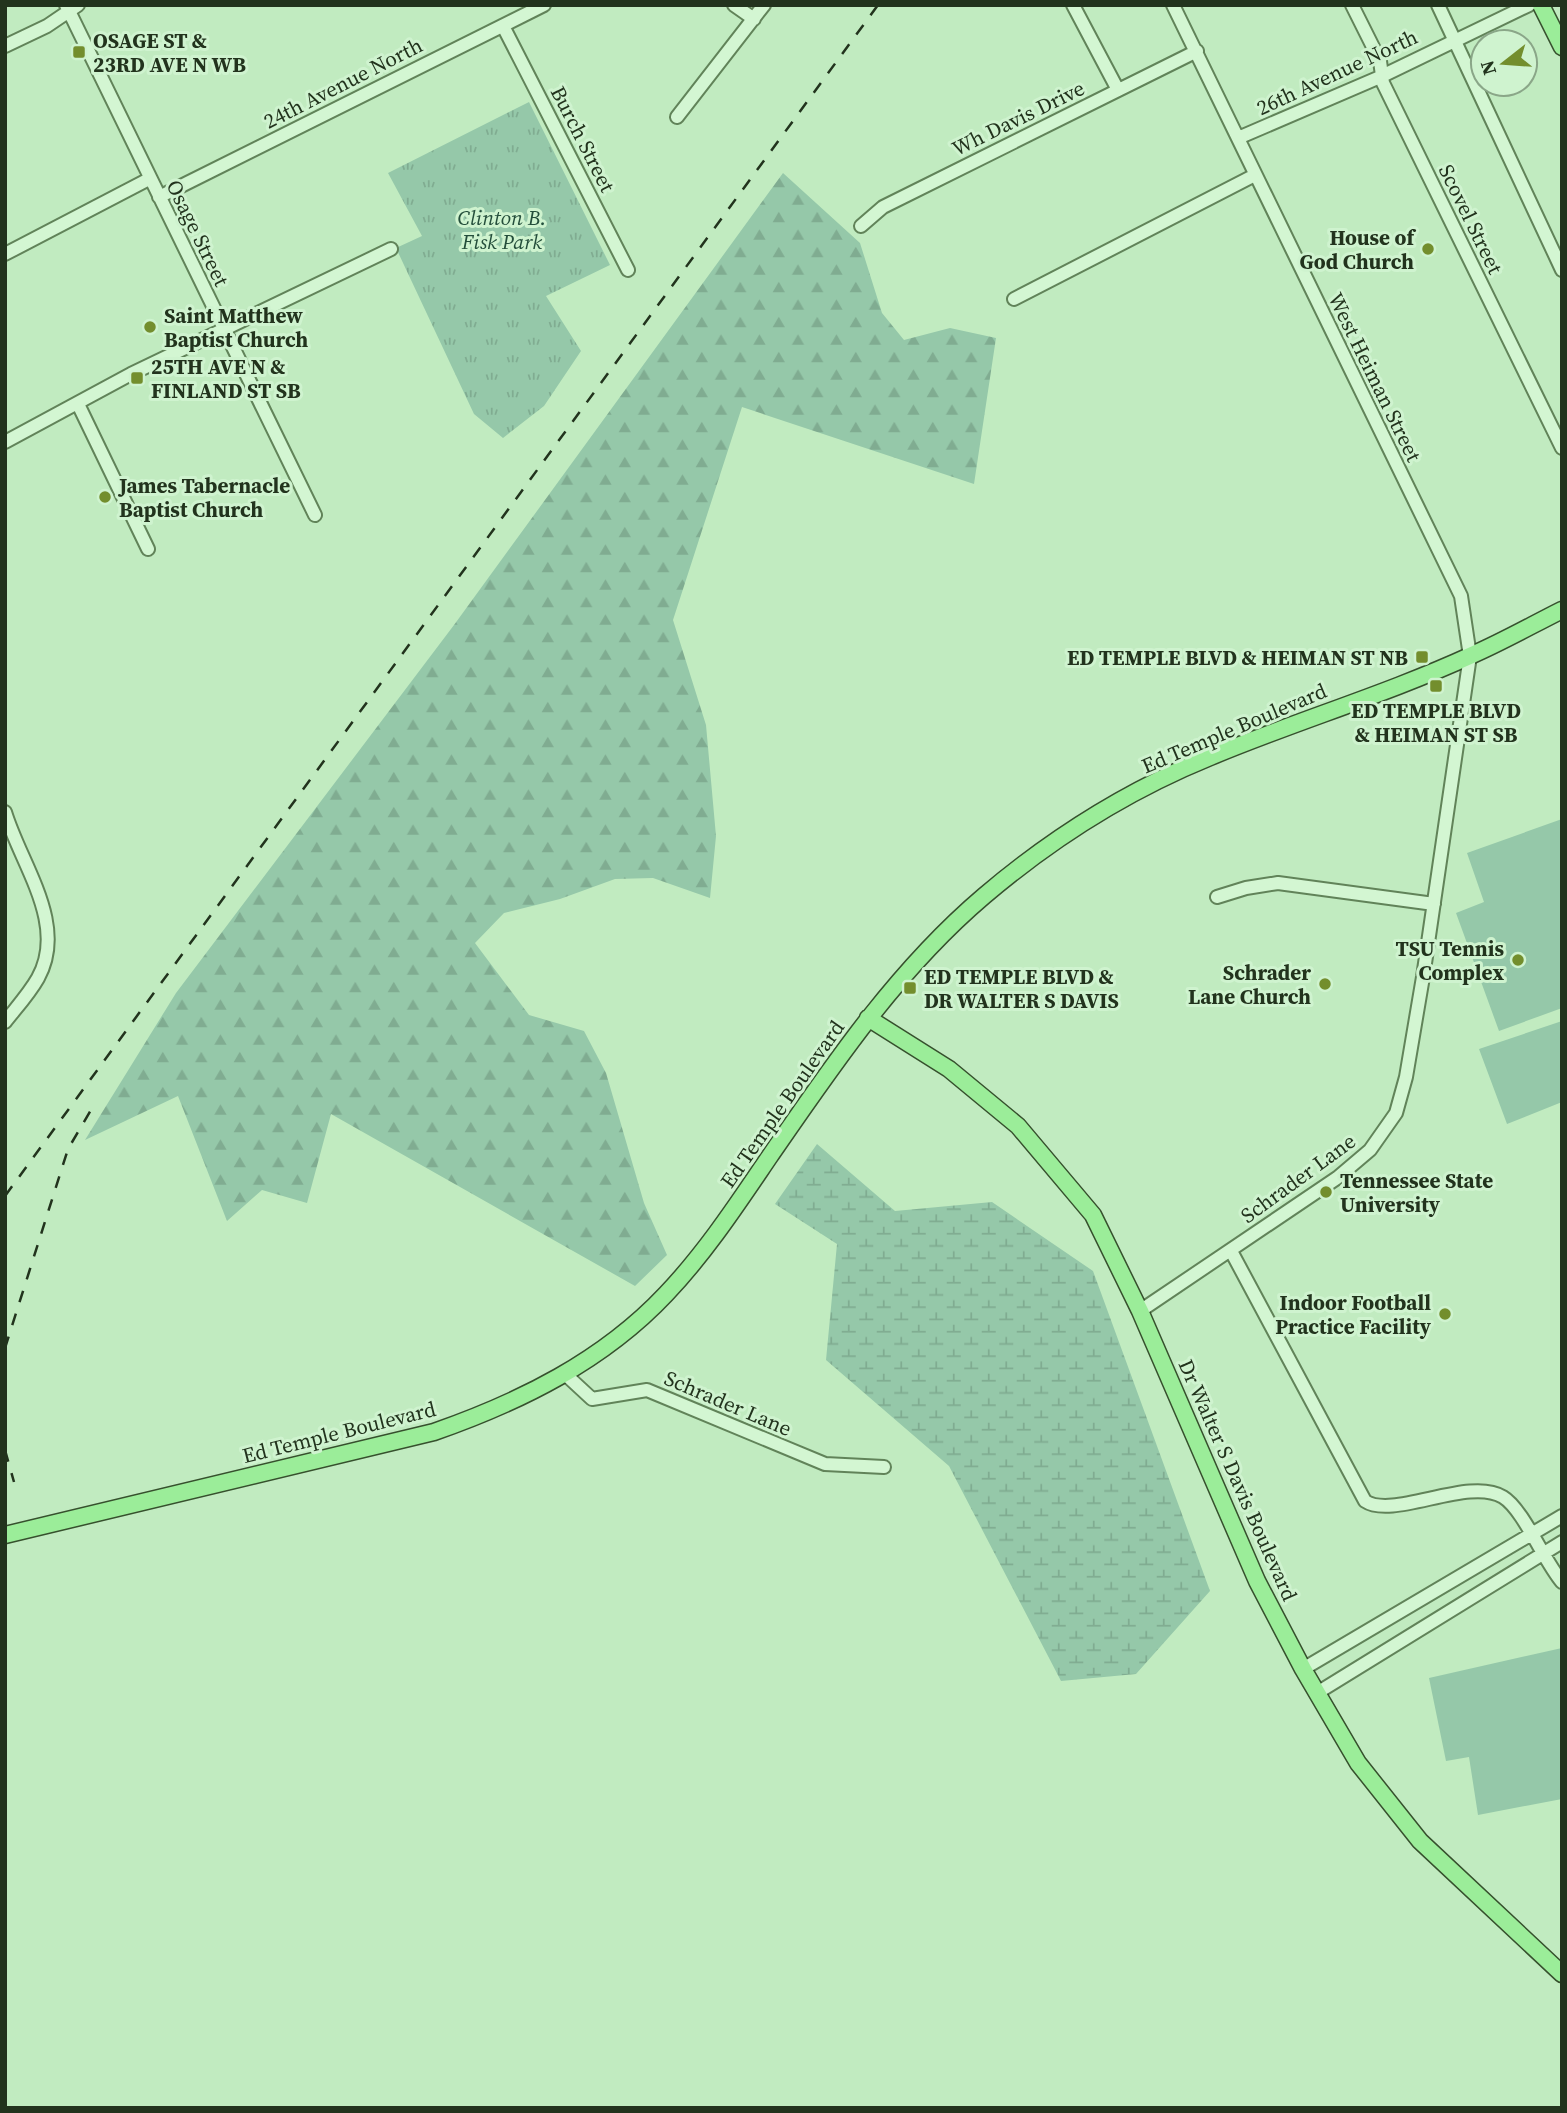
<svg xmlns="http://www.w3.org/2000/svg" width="1567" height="2113" font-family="'Source Serif 4',serif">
  <defs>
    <pattern id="grass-tufts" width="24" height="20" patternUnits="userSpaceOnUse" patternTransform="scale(1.75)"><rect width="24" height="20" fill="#95c8a9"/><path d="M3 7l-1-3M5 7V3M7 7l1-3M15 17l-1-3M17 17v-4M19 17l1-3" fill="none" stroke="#80ac91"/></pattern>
    <pattern id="forest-firs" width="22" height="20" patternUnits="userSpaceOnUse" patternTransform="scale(1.75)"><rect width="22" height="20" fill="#95c8a9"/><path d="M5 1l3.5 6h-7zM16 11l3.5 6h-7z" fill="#80ac91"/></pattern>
    <pattern id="wetland-marsh" width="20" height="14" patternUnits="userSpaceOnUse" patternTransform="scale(1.75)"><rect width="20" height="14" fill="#95c8a9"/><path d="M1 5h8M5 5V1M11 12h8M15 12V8" fill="none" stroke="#80ac91"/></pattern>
  </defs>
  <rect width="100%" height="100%" fill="#c1ebc0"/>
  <path fill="url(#grass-tufts)" d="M529,102L610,265L546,296L581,351L544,406L503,438L474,414L396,248L422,236L388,173Z"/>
  <path fill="url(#forest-firs)" d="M783,173L860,243L882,313L904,340L950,328L996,338L974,484L742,407L673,620L706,725L716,836L710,898L653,878L615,879L560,899L504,913L475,943L529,1015L584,1031L606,1073L644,1203L667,1255L635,1286L331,1114L307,1203L262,1190L227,1221L178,1096L85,1140L176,993L454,625Z"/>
  <path fill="url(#wetland-marsh)" d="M817,1144L895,1211L992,1202L1093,1271L1210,1591L1136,1674L1061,1681L949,1466L826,1360L837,1244L775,1204Z"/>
  <path fill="#95c8a9" d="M1562,819V1008L1499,1031L1456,913L1484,902L1467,853Z
    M1562,1021V1102L1507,1124L1479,1049Z
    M1562,1648V1799L1478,1815L1469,1757L1446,1761L1429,1678Z"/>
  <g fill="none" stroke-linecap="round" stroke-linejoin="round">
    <g stroke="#618359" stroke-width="16">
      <path id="minor" d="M66,5L315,515
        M734,5L754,19
        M1073,5L1118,90
        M1352,5L1380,61L1383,83L1562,448
        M1438,5L1562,270
        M503,26L628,270
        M5,46L47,26L78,5
        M677,117L764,5
        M1238,138L1380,77L1529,5
        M159,197L544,5
        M861,226L883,207L1197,51
        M5,254L149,179
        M1014,299L1255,175
        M78,404L148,549
        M5,442L131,374L391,249
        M5,812C21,865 68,924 38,978C29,994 16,1008 5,1022
        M1217,897L1246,888L1278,883L1434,904
        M1231,1251L1365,1501C1393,1520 1469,1476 1503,1497C1523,1509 1544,1561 1562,1582
        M1140,1311L1337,1178L1370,1150L1396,1113L1406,1077L1423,977L1470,656L1461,596L1173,5
        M565,1374L592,1399L647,1390L825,1464L884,1467
        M1303,1669L1562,1516
        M1317,1693L1562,1542"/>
    </g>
    <g stroke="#36502d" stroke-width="19">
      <path id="major" d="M1541,5L1562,47
        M868,1018L949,1069L1018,1126L1093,1215L1140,1311L1257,1581L1303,1669L1358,1763L1420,1841L1562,1974
        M5,1535L434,1432C520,1402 603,1361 666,1294C706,1252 738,1203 770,1156C834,1063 898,969 984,896C1051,839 1129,790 1210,757C1296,721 1387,694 1472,655C1502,642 1532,625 1562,610"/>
    </g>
    <use href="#minor" stroke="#d3f6d2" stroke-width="12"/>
    <use href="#major" stroke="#9bed99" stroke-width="16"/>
    <path stroke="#22331d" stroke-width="2.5" stroke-dasharray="12 12" stroke-linecap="butt" d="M5,1196L878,5
      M5,1348L68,1149L91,1110
      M5,1450L14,1482"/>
  </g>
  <g fill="#738e2d" stroke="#cff3cf" stroke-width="2.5">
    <rect x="72" y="45" width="14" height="14" rx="3.5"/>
    <circle cx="1428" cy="249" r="7"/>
    <circle cx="150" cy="327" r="7"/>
    <rect x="130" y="371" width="14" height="14" rx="3.5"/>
    <circle cx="105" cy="497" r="7"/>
    <rect x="1415" y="650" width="14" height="14" rx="3.5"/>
    <rect x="1429" y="679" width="14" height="14" rx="3.5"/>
    <circle cx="1518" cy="960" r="7"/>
    <circle cx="1325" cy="984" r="7"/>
    <rect x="903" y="981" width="14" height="14" rx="3.5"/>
    <circle cx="1326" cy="1192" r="7"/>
    <circle cx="1445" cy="1314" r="7"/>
  </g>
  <g text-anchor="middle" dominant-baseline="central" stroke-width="6" stroke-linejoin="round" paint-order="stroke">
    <g font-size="21" font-weight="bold" fill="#22331d" stroke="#cff3cf" text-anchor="start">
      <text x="93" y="40">OSAGE ST &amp;<tspan x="93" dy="24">23RD AVE N WB</tspan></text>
      <text x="1414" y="237" text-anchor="end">House of<tspan x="1414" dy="24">God Church</tspan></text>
      <text x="164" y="315">Saint Matthew<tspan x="164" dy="24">Baptist Church</tspan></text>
      <text x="151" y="366">25TH AVE N &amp;<tspan x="151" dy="24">FINLAND ST SB</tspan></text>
      <text x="119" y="485">James Tabernacle<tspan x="119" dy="24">Baptist Church</tspan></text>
      <text x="1408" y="657" text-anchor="end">ED TEMPLE BLVD &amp; HEIMAN ST NB</text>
      <text x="1436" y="710" text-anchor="middle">ED TEMPLE BLVD<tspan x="1436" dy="24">&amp; HEIMAN ST SB</tspan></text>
      <text x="1504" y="948" text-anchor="end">TSU Tennis<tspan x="1504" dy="24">Complex</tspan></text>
      <text x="1311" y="972" text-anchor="end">Schrader<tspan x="1311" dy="24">Lane Church</tspan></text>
      <text x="924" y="976">ED TEMPLE BLVD &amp;<tspan x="924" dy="24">DR WALTER S DAVIS</tspan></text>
      <text x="1340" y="1180">Tennessee State<tspan x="1340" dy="24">University</tspan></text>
      <text x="1431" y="1302" text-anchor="end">Indoor Football<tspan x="1431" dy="24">Practice Facility</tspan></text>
    </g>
    <g font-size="21" fill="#22331d" stroke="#cff3cf">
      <text transform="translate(1337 72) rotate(-25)">26th Avenue North</text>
      <text transform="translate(343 83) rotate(-27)">24th Avenue North</text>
      <text transform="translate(1018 118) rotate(-26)">Wh Davis Drive</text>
      <text transform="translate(583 139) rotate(63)">Burch Street</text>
      <text transform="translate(1471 219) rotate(64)">Scovel Street</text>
      <text transform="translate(198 233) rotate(64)">Osage Street</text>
      <text transform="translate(1375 377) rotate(64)">West Heiman Street</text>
      <text transform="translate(1234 728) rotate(-23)">Ed Temple Boulevard</text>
      <text transform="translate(782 1104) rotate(-55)">Ed Temple Boulevard</text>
      <text transform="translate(1298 1178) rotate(-36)">Schrader Lane</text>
      <text transform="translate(728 1403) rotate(23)">Schrader Lane</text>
      <text transform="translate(339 1432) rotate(-14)">Ed Temple Boulevard</text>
      <text transform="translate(1238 1480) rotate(66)">Dr Walter S Davis Boulevard</text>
    </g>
    <g font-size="21" font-style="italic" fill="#244e3b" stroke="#cff3cf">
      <text x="502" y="217">Clinton B.<tspan x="502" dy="24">Fisk Park</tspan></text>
    </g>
  </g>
  <rect width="1567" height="2113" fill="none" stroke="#22331d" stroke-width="14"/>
  <g transform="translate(1504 63) rotate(253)"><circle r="33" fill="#cff3cf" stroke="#8aa688" stroke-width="2"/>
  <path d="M0-5L12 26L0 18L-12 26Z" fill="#738e2d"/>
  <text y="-10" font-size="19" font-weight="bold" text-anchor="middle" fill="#22331d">N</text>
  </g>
</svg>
